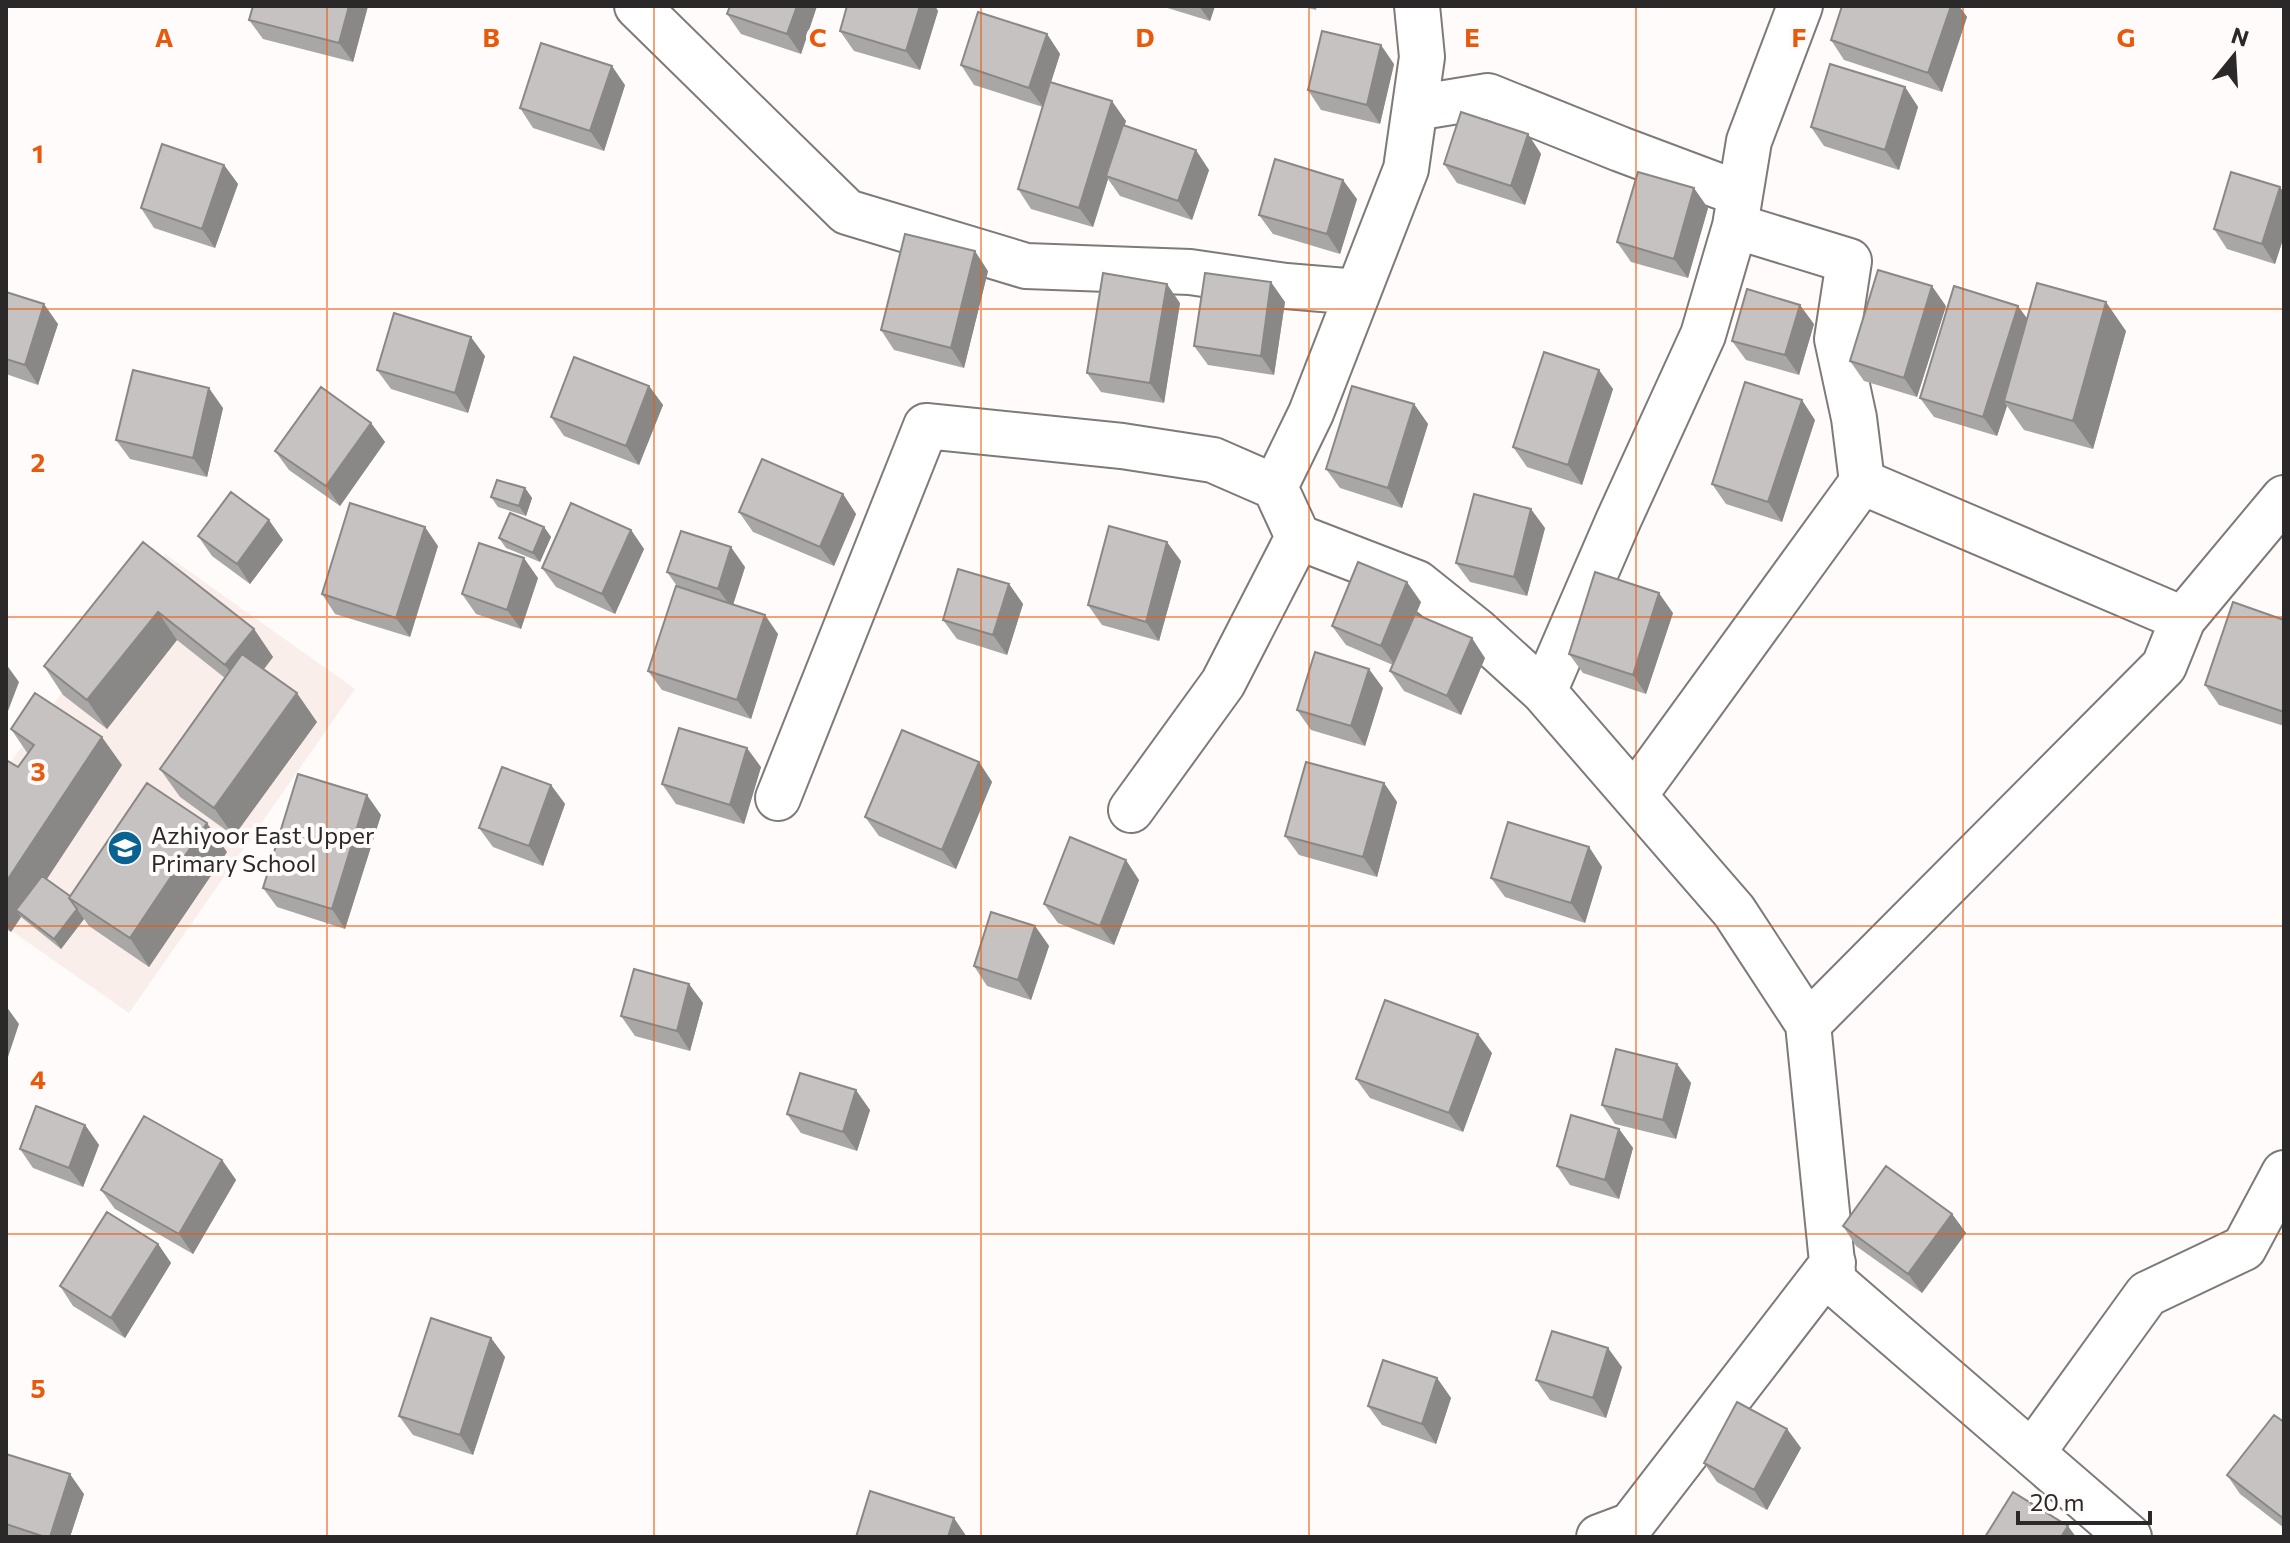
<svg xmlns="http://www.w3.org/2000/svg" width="2290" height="1543" font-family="Commissioner,sans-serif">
  <rect width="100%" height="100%" fill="#fefbfa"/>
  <path fill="#faeeeb" d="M165,554L355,689L129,1013L6,927V768Z"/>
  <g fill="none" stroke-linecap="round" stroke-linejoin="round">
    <g stroke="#7d7a79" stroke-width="48">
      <path id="minor" d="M637,6L847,212L1026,266L1190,272L1286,286L1358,292
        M1415,108L1488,96L1620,149L1740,194
        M1735,226L1849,261L1837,339L1854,418L1862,482
        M1275,487L1311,413L1406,169L1422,57L1417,6
        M2183,619L2284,498
        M1544,692L1618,521L1703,335L1735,226L1749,141L1800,6
        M1634,796L1862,482L2183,619L2164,666L1808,1024L1834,1282L2129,1537
        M778,798L926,426L1122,446L1213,460L1275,487L1298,537L1417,583L1477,631L1544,692L1734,911L1808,1024
        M1131,810L1223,683L1298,537
        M2032,1453L2147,1294L2244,1248L2284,1173
        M1599,1537L1631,1525L1833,1263"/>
    </g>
    <use href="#minor" stroke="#fff" stroke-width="44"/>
  </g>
  <path fill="#a9a7a6" d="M253,6H368L353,62L263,39L249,20Z
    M817,6L801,54L741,34L727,14Z
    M847,6H935L938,11L920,70L854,51L840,31Z
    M1161,6H1215L1210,21Z
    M1300,6H1317L1316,10Z
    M1842,6H1959L1967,17L1942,92L1844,60L1831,40Z
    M1047,34L1060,54L1051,82L1126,121L1124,125L1209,170L1192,220L1120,196L1108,179L1093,227L1031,209L1018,189L1043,107L974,85L961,65Z
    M1394,64L1380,124L1321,110L1308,90Z
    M625,85L604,151L533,128L520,108Z
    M1905,87L1918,107L1899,170L1824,146L1811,127Z
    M1528,134L1541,154L1525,205L1457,183L1444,164Z
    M224,165L238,184L215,248L154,228L141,208Z
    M2280,187L2284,193V236L2275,264L2227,249L2214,229Z
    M1357,199L1340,254L1273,234L1259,215Z
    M1708,208L1688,278L1631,262L1617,242Z
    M988,271L964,368L894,350L881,330Z
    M6,292L58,324L38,385L6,374Z
    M1285,302L1274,375L1208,365L1194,346Z
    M1180,303L1164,403L1101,392L1087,373Z
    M1946,306L1917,397L1864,381L1850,361Z
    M2027,318L2126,331L2093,449L2024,430L2007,406L1997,436L1934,417L1920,398Z
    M1814,324L1799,375L1746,360L1732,341Z
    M485,356L468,413L391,389L377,370Z
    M1599,370L1613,389L1582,485L1527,467L1513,447Z
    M649,386L663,405L639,465L564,436L551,417Z
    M1414,404L1428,424L1402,508L1340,488L1326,469Z
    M223,408L207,477L130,459L116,440Z
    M1815,420L1782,522L1726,504L1712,484Z
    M371,423L385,442L340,506L289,470L275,451Z
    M525,488L532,498L526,516L498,507L491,497Z
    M843,494L856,514L834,566L753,532L739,512Z
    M544,527L551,537L540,562L506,548L499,538Z
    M1545,528L1527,596L1470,582L1456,563Z
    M631,530L644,549L615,614L556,587L542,568Z
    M198,536L283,540L250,584L212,556Z
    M143,542L254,629L273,657L264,669L317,722L234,836L180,797L160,769L225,678L177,640L107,729L63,695L44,666Z
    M438,546L410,637L335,614L322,594Z
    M1181,561L1159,641L1102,625L1088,605Z
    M745,567L733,605L778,634L751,719L662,690L648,671L677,586L667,572Z
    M538,578L521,629L476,614L462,594Z
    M1009,584L1023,604L1007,655L957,639L943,620Z
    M1421,602L1416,614L1485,658L1461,715L1404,691L1390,671L1393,665L1346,645L1332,626Z
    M1673,613L1646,694L1583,673L1569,654Z
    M2284,620V726L2219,705L2205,685Z
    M1383,688L1365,746L1311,730L1297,710Z
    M11,729L122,765L47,879L70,896L227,852L149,967L89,926L84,919L61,949L21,917L11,932L6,929V760L18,767L28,754Z
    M979,762L992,782L956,869L879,836L865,817Z
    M761,767L744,824L676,804L662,784Z
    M1384,783L1397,802L1377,877L1299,855L1285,836Z
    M551,785L565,804L543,866L493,847L479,828Z
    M381,815L345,929L277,907L263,888Z
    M1589,847L1602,867L1585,923L1505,897L1491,878Z
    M1139,880L1114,945L1058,923L1044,904Z
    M1035,926L1049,946L1031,1000L987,986L974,966Z
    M689,984L703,1003L690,1051L635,1036L621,1016Z
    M1492,1053L1463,1132L1370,1098L1356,1079Z
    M1677,1064L1691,1083L1676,1139L1615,1124L1602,1105Z
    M870,1110L857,1151L801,1133L787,1114Z
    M85,1125L99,1145L83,1187L33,1168L20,1149Z
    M1619,1129L1633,1148L1619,1199L1570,1185L1557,1166Z
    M222,1160L236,1180L193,1254L115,1209L101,1190Z
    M1952,1214L1966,1233L1922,1293L1856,1246L1843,1226Z
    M158,1244L171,1263L125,1338L73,1306L60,1286Z
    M491,1338L505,1357L473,1455L413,1435L399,1416Z
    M1622,1367L1606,1418L1550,1400L1536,1380Z
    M1437,1378L1451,1398L1436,1444L1382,1425L1368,1406Z
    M2284,1422V1528L2240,1494L2227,1475Z
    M1787,1429L1801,1448L1767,1510L1717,1482L1704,1463Z
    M6,1454L84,1494L70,1537H6Z"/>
  <path fill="#8a8887" d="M349,6H368L353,62L339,43Z
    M797,6H817L801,54L787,34Z
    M920,6H935L938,11L920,70L906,51Z
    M1199,6H1215L1210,21Z
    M1951,6H1959L1967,17L1942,92L1928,73Z
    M1047,34L1060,54L1043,107L1029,88Z
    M1381,45L1394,64L1380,124L1367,105Z
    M612,66L625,85L604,151L590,131Z
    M1905,87L1918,107L1899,170L1885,150Z
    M1112,101L1126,121L1108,177L1106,176L1108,179L1093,227L1079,208Z
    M1528,134L1541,154L1525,205L1511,186Z
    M1196,150L1209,170L1192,220L1178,201Z
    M224,165L238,184L215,248L202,229Z
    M1343,180L1357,199L1340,254L1327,234Z
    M2280,187L2284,193V236L2275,264L2262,244Z
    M1694,188L1708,208L1688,278L1674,259Z
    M975,251L988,271L964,368L951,348Z
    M1271,282L1285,302L1274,375L1261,356Z
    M1167,284L1180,303L1164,403L1150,383Z
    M1932,286L1946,306L1917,397L1904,378Z
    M2106,302L2126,331L2093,449L2073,421Z
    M44,304L58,324L38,385L25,365Z
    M1800,305L1814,324L1799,375L1785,355Z
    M2018,306L2032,325L2004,401L2007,406L1997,436L1983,417Z
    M471,337L485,356L468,413L455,393Z
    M1599,370L1613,389L1582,485L1568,465Z
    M649,386L663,405L639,465L626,446Z
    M209,388L223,408L207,477L193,458Z
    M1802,400L1815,420L1782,522L1768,502Z
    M1414,404L1428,424L1402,508L1388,488Z
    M371,423L385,442L340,506L326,486Z
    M525,488L532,498L526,516L519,506Z
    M843,494L856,514L834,566L820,547Z
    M1531,509L1545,528L1527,596L1514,577Z
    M269,520L283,540L250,584L237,564Z
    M425,527L438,546L410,637L396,618Z
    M544,527L551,537L540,562L533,553Z
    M631,530L644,549L615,614L602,594Z
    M1167,542L1181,561L1159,641L1146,622Z
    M731,547L745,567L732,608L718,589Z
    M524,558L538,578L521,629L507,610Z
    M1407,582L1421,602L1395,665L1381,646Z
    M1009,584L1023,604L1007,655L993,635Z
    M1659,593L1673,613L1646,694L1633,675Z
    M158,612L177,640L107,729L87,700Z
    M765,615L778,634L751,719L737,700Z
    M254,629L273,657L245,694L225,665Z
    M1472,638L1485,658L1461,715L1447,696Z
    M6,664L19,682L8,711L6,708Z
    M1369,669L1383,688L1365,746L1351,726Z
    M297,693L317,722L234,836L214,808Z
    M102,737L122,765L23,915L16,910L21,917L11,932L6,925V882Z
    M747,748L761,767L744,824L730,805Z
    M979,762L992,782L956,869L942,850Z
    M1384,783L1397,802L1377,877L1363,857Z
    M551,785L565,804L543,866L529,846Z
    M367,795L381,815L345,929L332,909Z
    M207,823L227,852L149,967L130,938Z
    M1589,847L1602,867L1585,923L1571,903Z
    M1126,860L1139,880L1114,945L1100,926Z
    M77,909L84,919L61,949L54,939Z
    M1035,926L1049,946L1031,1000L1018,980Z
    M689,984L703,1003L690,1051L677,1031Z
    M6,1006L19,1024L6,1063Z
    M1478,1034L1492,1053L1463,1132L1449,1113Z
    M1677,1064L1691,1083L1676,1139L1663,1120Z
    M856,1090L870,1110L857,1151L843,1132Z
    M85,1125L99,1145L83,1187L69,1168Z
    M1619,1129L1633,1148L1619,1199L1605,1180Z
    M222,1160L236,1180L193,1254L179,1234Z
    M1952,1214L1966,1233L1922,1293L1908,1274Z
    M158,1244L171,1263L125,1338L111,1318Z
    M491,1338L505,1357L473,1455L460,1435Z
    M1608,1348L1622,1367L1606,1418L1593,1398Z
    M1437,1378L1451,1398L1436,1444L1422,1424Z
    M1787,1429L1801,1448L1767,1510L1754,1490Z
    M70,1474L84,1494L70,1537H50Z
    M954,1518L967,1537H948Z
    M2068,1526L2076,1537H2061Z"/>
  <path fill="#c5c2c1" stroke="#8a8887" stroke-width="2" d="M253,6H349L339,43L249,20Z
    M730,6H797L787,34L727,14Z
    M847,6H920L906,51L840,31Z
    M1842,6H1951L1928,73L1831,40Z
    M978,12L1047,34L1029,88L961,65Z
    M1322,31L1381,45L1367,105L1308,90Z
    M541,43L612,66L590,131L520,108Z
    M1830,64L1905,87L1885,150L1811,127Z
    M1050,82L1112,101L1079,208L1018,189Z
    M1461,112L1528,134L1511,186L1444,164Z
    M1123,125L1196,150L1178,201L1106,176Z
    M162,144L224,165L202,229L141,208Z
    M1275,159L1343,180L1327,234L1259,215Z
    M1638,172L1694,188L1674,259L1617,242Z
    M2231,172L2280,187L2262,244L2214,229Z
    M905,234L975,251L951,348L881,330Z
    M1878,270L1932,286L1904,378L1850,361Z
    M1103,273L1167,284L1150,383L1087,373Z
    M1205,273L1271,282L1261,356L1194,346Z
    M2037,283L2106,302L2073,421L2004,401Z
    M1954,286L2018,306L1983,417L1920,398Z
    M1747,289L1800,305L1785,355L1732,341Z
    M6,292L44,304L25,365L6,359Z
    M394,313L471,337L455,393L377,370Z
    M1544,352L1599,370L1568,465L1513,447Z
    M574,357L649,386L626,446L551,417Z
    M133,370L209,388L193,458L116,440Z
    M1745,382L1802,400L1768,502L1712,484Z
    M1352,386L1414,404L1388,488L1326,469Z
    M321,387L371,423L326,486L275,451Z
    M762,459L843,494L820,547L739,512Z
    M497,480L525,488L519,506L491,497Z
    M231,492L269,520L237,564L198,536Z
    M1474,494L1531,509L1514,577L1456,563Z
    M350,503L425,527L396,618L322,594Z
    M571,503L631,530L602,594L542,568Z
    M510,513L544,527L533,553L499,538Z
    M1109,526L1167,542L1146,622L1088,605Z
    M681,531L731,547L718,589L667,572Z
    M143,542L254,629L225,665L158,612L87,700L44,666Z
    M479,543L524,558L507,610L462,594Z
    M1358,562L1407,582L1381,646L1332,626Z
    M958,569L1009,584L993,635L943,620Z
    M1595,572L1659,593L1633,675L1569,654Z
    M676,586L765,615L737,700L648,671Z
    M2233,602L2284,620V712L2205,685Z
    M1415,614L1472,638L1447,696L1390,671Z
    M1315,652L1369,669L1351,726L1297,710Z
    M242,654L297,693L214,808L160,769Z
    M35,693L102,737L6,882V760L18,767L34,745L11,729Z
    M679,728L747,748L730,805L662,784Z
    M902,730L979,762L942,850L865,817Z
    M1306,762L1384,783L1363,857L1285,836Z
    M502,767L551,785L529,846L479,828Z
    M298,774L367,795L332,909L263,888Z
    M147,783L207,823L130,938L69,898Z
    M1508,822L1589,847L1571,903L1491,878Z
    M1070,837L1126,860L1100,926L1044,904Z
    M42,876L70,896L69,898L77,909L54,939L16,910Z
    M991,912L1035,926L1018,980L974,966Z
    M634,969L689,984L677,1031L621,1016Z
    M1385,1000L1478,1034L1449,1113L1356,1079Z
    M1616,1049L1677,1064L1663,1120L1602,1105Z
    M800,1073L856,1090L843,1132L787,1114Z
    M36,1106L85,1125L69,1168L20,1149Z
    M1571,1115L1619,1129L1605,1180L1557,1166Z
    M144,1116L222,1160L179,1234L101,1190Z
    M1886,1166L1952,1214L1908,1274L1843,1226Z
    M107,1212L158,1244L111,1318L60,1286Z
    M431,1318L491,1338L460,1435L399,1416Z
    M1552,1331L1608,1348L1593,1398L1536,1380Z
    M1383,1360L1437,1378L1422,1424L1368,1406Z
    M1737,1402L1787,1429L1754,1490L1704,1463Z
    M2274,1415L2284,1422V1519L2227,1475Z
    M6,1454L70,1474L50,1537H45L6,1524Z
    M870,1491L954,1518L948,1537H856Z
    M2013,1492L2068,1526L2061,1537H1985Z"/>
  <path fill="none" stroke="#e8590c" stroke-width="2" stroke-opacity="0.55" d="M327,6V1537M654,6V1537M981,6V1537M1309,6V1537M1636,6V1537M1963,6V1537M6,309H2284M6,617H2284M6,926H2284M6,1234H2284"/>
  <defs>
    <g id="school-disc" transform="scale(1.8)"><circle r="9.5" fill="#0a6293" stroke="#fefbfa"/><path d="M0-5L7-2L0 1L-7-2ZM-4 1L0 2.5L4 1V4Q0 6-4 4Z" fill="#fff"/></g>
  </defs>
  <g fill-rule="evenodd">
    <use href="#school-disc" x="125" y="848"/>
  </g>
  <g text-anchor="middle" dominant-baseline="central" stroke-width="8" stroke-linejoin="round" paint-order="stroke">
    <g font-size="24" fill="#2a2828" stroke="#fefbfa" text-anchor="start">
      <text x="151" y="834">Azhiyoor East Upper<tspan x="151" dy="28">Primary School</tspan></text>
    </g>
  </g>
  <g font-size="26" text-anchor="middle" font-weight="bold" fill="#e8590c" stroke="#fefbfa" stroke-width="8" stroke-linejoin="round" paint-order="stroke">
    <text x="164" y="47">A</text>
    <text x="491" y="47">B</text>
    <text x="818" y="47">C</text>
    <text x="1145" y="47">D</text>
    <text x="1472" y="47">E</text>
    <text x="1799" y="47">F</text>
    <text x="2126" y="47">G</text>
    <text x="38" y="163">1</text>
    <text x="38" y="472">2</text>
    <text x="38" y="781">3</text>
    <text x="38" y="1089">4</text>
    <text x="38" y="1398">5</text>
  </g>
  <rect width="2290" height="1543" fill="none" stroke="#2a2828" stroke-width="16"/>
  <g transform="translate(2234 56) rotate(18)" stroke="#fefbfa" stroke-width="6" paint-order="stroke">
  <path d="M0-6L14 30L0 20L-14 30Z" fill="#2a2828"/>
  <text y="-12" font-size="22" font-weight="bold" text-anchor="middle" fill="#2a2828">N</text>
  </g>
  <path d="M2018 1511v12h132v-12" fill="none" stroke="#2a2828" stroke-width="4"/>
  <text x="2030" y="1511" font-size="24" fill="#2a2828" stroke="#fefbfa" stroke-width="6" paint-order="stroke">20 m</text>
</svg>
